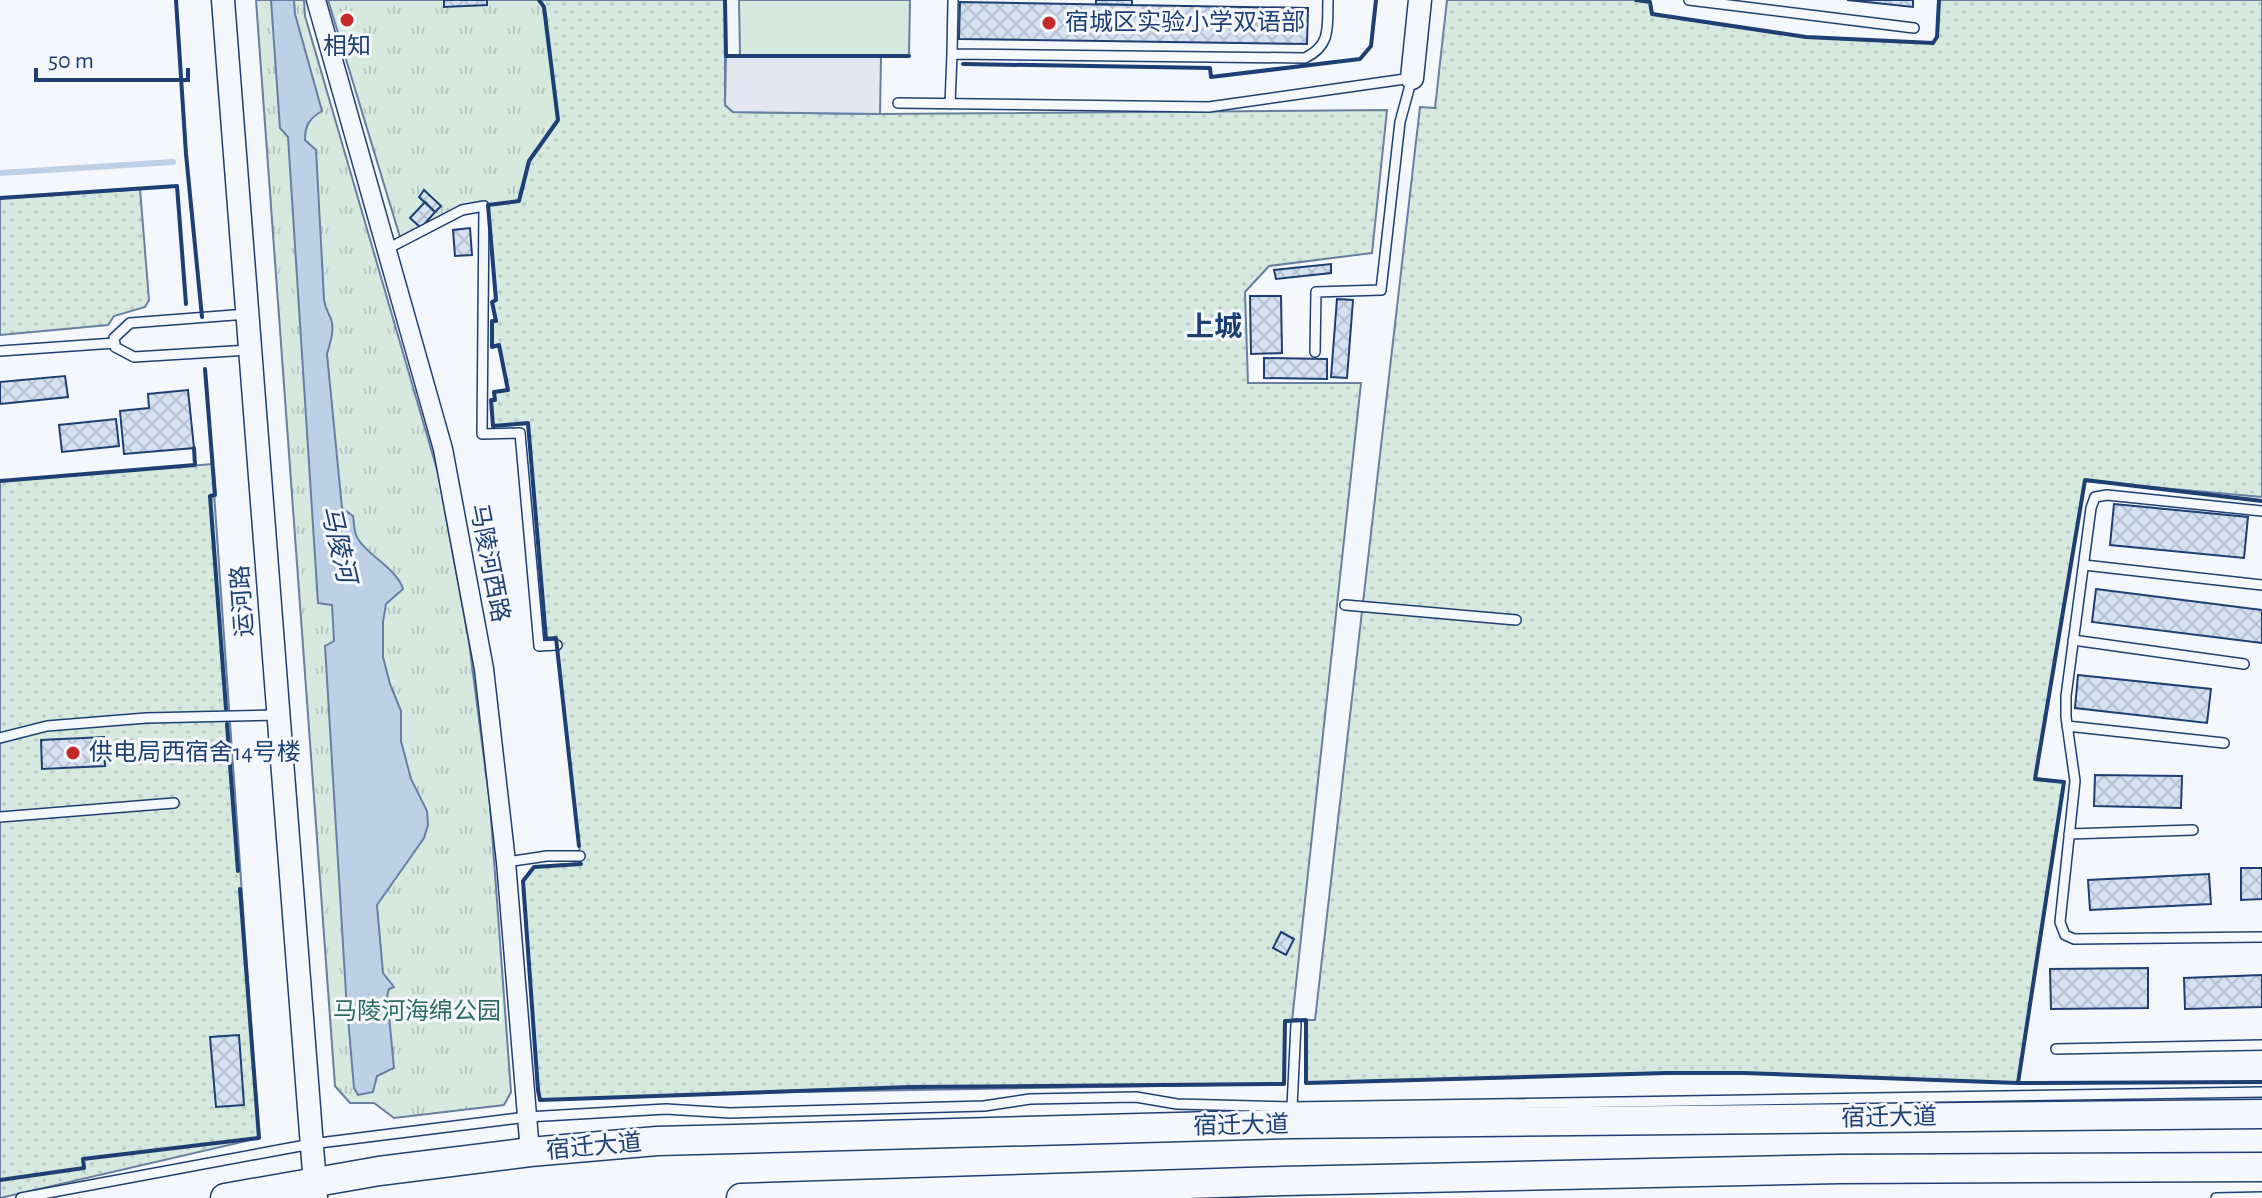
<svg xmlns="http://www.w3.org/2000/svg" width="2262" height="1198" font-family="'Alegreya Sans','Noto Sans SC',sans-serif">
  <defs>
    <pattern id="grass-dots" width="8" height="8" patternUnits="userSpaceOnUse" patternTransform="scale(2)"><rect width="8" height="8" fill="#d7e8df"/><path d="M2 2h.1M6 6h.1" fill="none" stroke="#b8c8c3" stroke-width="1.8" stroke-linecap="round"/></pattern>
    <pattern id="park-tufts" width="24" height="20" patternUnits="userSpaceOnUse" patternTransform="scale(2)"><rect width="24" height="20" fill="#d7e8df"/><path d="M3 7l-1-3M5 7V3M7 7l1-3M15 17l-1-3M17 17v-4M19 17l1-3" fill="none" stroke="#b8c8c3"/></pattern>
    <pattern id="building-cross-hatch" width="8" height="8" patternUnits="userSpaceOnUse" patternTransform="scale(2)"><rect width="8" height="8" fill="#d5e0f0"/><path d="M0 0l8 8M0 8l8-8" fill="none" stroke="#b6c1d1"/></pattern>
  </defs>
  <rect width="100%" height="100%" fill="#f4f7fb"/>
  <path fill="url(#grass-dots)" stroke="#687fa3" stroke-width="2" d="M539,0H725V105L733,112L880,114L1387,110L1372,253L1269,266L1245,292L1248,383H1361L1292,1021H1285L1284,1084L725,1093L540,1100L538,1090L523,881L534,867L581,863L556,638L546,639L528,424L493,426L491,400H495L494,392L508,389L499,346L492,347V321L496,320L492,302L496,300L488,205L519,201L529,161L558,120L544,7Z
    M1447,0H1636L1650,2L1653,14L1806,37L1933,43L1937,37L1939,0H2262V497L2085,481L2035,778L2064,782L2018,1083L1743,1073H1667L1306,1083V1020H1315L1420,107L1435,108Z
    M140,189L149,300L145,307L114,316L108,325L0,335V198Z
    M212,464L259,1138L0,1198V481Z"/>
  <path fill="url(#park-tufts)" stroke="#687fa3" stroke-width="2" d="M256,0H304L305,16L438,473L469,642L490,805L511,1092L504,1105L394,1118L374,1103H350L335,1086Z
    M328,0H539L544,7L558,120L529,161L519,201L459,208L400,237Z"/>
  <path fill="#d7e8df" stroke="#687fa3" stroke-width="2" d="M739,0H910L909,56L740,55Z"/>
  <path fill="#e3e8f0" stroke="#687fa3" stroke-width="2" d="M726,56L881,57L880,114L733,112L725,105Z"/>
  <path fill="#bed0e5" stroke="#687fa3" stroke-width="2" d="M271,0H294L295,14L322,111C309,119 305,125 305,140L316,150L324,299C325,308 328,312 331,319C335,330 330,343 327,354L342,508L353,516C354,521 354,530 356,535C364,554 397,568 403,589L386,604L383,622V657L390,684L401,711V741L411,779L427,811L428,825L424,838L377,905L383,973L394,987L389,989L387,996L395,1006L389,1016L394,1068L377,1076L373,1092L358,1095L354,1088L346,994L325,646L334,641L332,605L318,603L288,137L280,128Z"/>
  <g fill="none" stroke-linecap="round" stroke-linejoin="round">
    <path stroke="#bed0e5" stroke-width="6" d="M0,173L173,162"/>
  </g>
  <path fill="url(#building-cross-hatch)" stroke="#1d3f73" stroke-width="2" d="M444,0H487V5L444,7Z
    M1096,0H1132V5L1096,4Z
    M1847,0H1913V7Z
    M960,2L1308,8L1307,44L959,39Z
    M424,190L441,206L435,212L419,197Z
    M425,202L435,212L421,228L410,218Z
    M470,228L472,255L455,256L453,230Z
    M1331,264V273L1276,279L1274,270Z
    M1250,296H1281L1282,353L1251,354Z
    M1337,299L1353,300L1347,378L1331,377Z
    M1264,358L1327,359V379L1264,378Z
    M65,376L68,397L0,404V382Z
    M188,390L194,448L124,454L120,411L149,408L148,394Z
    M116,419L119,446L62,452L59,425Z
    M2114,504L2248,517L2244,558L2110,545Z
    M2096,589L2262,610V643L2092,622Z
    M2078,675L2211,689L2207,723L2075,708Z
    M104,737L105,766L42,769L41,740Z
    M2095,775L2182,776L2181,808L2094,806Z
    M2241,868H2262V899L2241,900Z
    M2209,874L2211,904L2090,910L2088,880Z
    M1281,932L1294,939L1286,955L1273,948Z
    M2148,968V1008L2051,1009L2050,969Z
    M2262,975V1007L2185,1009L2184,978Z
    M239,1035L244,1105L216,1107L210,1037Z"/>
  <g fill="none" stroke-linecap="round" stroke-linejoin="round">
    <g stroke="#1d3f73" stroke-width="12">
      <path id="service" d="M953,0L952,54L1305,58C1332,45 1327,26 1328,0
        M1689,0L1914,28
        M898,103L1209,107L1412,78L1400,122L1381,290L1316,292L1315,352
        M950,104L952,54
        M387,249L462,210L484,206L482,434L520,433L539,646L557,645
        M247,314L130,323L114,338L115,347L134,357L249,350
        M0,351L115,343
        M2262,511L2107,495L2095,497L2091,508L2066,696V717L2075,781L2060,922L2065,935L2074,939L2262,937
        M2084,565L2262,585
        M1345,605L1516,620
        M2073,640L2244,664
        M2067,726L2224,743
        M0,738L47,726L146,718L278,715
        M0,817L174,803
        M2069,834L2193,830
        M506,862L547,856H580
        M2056,1049L2262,1045
        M1292,1107L1296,1024
        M21,1198L311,1144L527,1117L666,1109L730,1113L984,1106L1030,1099L1136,1097L1177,1104L1292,1107L2262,1092
        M2216,1198L2262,1197"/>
    </g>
    <g stroke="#1d3f73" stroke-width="21">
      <path id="minor" d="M316,0L443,449L484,669L506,862L530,1152"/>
    </g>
    <g stroke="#1d3f73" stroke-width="25">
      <path id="tertiary" d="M223,0L316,1198
        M1412,78L1420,0"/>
    </g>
    <g stroke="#1d3f73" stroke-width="31">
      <path id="primary" d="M225,1198L379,1171L530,1152L657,1141L1291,1124L2262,1114
        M741,1198L1283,1181L1840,1169L2262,1167"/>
    </g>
    <use href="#service" stroke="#f4f7fb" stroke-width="9"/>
    <use href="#minor" stroke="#f4f7fb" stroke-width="18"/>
    <use href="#tertiary" stroke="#f4f7fb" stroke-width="22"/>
    <use href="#primary" stroke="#f4f7fb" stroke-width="28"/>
    <path stroke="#1d3f73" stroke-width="4" d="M176,0L186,154L202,317
      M539,0L544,7L558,120L529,161L519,201L488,205L496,300L492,302L496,321H492V347L499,345L508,390L494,392L495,400H491L493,426L528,423L546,639L556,638L579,846
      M725,0L726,56H909
      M1636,0L1650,2L1652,14L1806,37L1933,43L1937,37L1939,0
      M963,64L1210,68L1211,77L1360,59L1371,46L1376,0
      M0,198L177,186L186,304
      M205,369L215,495L210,496L226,709
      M0,481L195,465L194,448
      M2262,501L2085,480L2035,779L2064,782L2018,1083L2262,1082
      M227,724L238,871
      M581,864L534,867L523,881L538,1090L540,1100L910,1087L1284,1084L1285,1021L1306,1020V1083L1667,1073H1743L2018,1083
      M0,1180L84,1168L83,1159L259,1138L240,889"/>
  </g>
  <g fill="#c62828" stroke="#f4f7fb" stroke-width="3">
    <circle cx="347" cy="20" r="8"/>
    <circle cx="1049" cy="23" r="8"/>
    <circle cx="73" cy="753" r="8"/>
  </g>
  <g text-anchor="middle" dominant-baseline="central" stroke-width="6" stroke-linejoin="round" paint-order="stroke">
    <g font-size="24" fill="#1d3f73" stroke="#f4f7fb" text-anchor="start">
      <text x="1065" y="23">宿城区实验小学双语部</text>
      <text x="347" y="47" text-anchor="middle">相知</text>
      <text x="89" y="753">供电局西宿舍14号楼</text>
    </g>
    <g font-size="24" fill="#1d3f73" stroke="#f4f7fb">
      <text transform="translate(489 563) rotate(79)">马陵河西路</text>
      <text transform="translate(243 601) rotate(-94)">运河路</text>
      <text transform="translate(1889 1118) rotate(-1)">宿迁大道</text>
      <text transform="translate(1241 1126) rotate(-1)">宿迁大道</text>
      <text transform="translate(594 1147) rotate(-5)">宿迁大道</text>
    </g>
    <g font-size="24" fill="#2c6c60" stroke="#f4f7fb">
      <text x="417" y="1012">马陵河海绵公园</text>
    </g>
    <g font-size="26" font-style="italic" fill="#1d3f73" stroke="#f4f7fb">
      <text transform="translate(338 544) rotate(77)">马陵河</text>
    </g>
    <g font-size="28" font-weight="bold" fill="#1d3f73" stroke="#f4f7fb">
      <text x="1214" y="328">上城</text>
    </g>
  </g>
  <path d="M36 68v12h152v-12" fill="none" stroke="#1d3f73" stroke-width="4"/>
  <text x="48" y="68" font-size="24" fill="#1d3f73" stroke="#f4f7fb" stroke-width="6" paint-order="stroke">50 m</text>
</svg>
